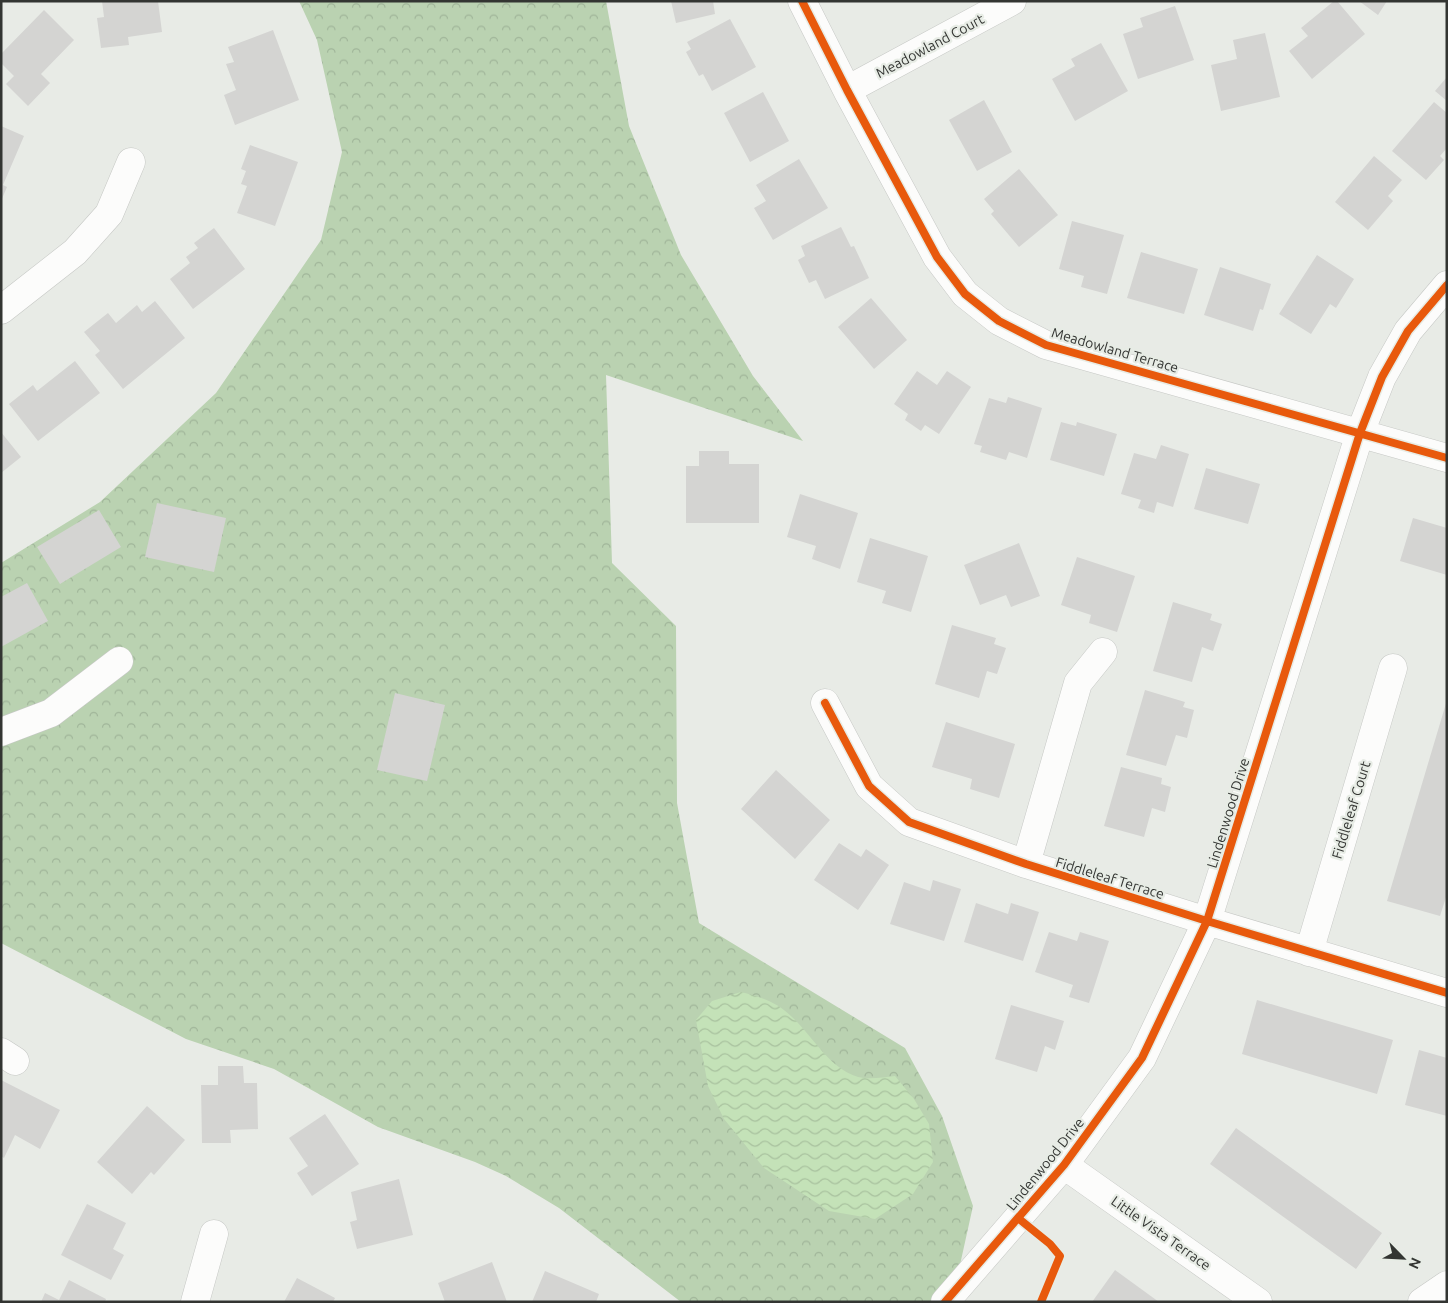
<svg xmlns="http://www.w3.org/2000/svg" width="1448" height="1303" font-family="Ubuntu,sans-serif">
  <defs>
    <pattern id="forest-crowns" width="20" height="18" patternUnits="userSpaceOnUse" patternTransform="scale(1.25)"><rect width="20" height="18" fill="#bad2b1"/><path d="M2 6a3 3 0 1 1 6 0M12 15a3 3 0 1 1 6 0" fill="none" stroke="#a0b599"/></pattern>
    <pattern id="water-waves" width="16" height="10" patternUnits="userSpaceOnUse" patternTransform="scale(1.25)"><rect width="16" height="10" fill="#c4e2b8"/><path d="M0 5q4-4 8 0t8 0" fill="none" stroke="#a9c29f"/></pattern>
  </defs>
  <rect width="100%" height="100%" fill="#e8ebe6"/>
  <path fill="url(#forest-crowns)" d="M299,1H606L629,126L681,255L753,376L803,441L606,375L612,563L676,626L677,803L699,923L905,1048L942,1116L973,1206L954,1292V1302H681L559,1208L506,1176L475,1162L378,1127L274,1069L186,1039L1,943V563L100,502L216,393L321,240L342,152L317,40Z"/>
  <path fill="url(#water-waves)" d="M741,992C760,997 777,1002 792,1017C814,1037 832,1074 864,1078C874,1079 885,1077 895,1076L914,1099L929,1124L933,1162L913,1194L875,1219L829,1211L764,1168L724,1119L708,1086L696,1020L712,1001Z"/>
  <path fill="#d4d4d2" d="M102,1H158L162,32L128,37L129,45L101,48L97,18L104,17Z
    M671,1H713L715,14L676,23Z
    M1334,1H1337L1365,34L1312,79L1289,51L1308,36L1301,28Z
    M1359,1H1387L1378,15Z
    M1175,6L1194,60L1138,79L1123,34L1143,27L1140,18Z
    M44,10L74,40L41,74L50,83L28,106L6,84L14,76L1,63V54Z
    M730,19L756,67L712,91L703,74L699,76L686,52L691,49L687,42Z
    M273,30L299,100L235,125L224,95L236,90L226,64L234,62L228,47Z
    M1265,33L1280,97L1221,111L1211,65L1237,59L1233,40Z
    M1101,43L1128,91L1075,121L1052,79L1075,66L1071,59Z
    M1447,77V101L1435,91Z
    M763,92L789,141L750,162L724,113Z
    M984,100L1012,152L977,171L949,120Z
    M1434,102L1447,113V148L1440,156L1444,160L1426,180L1392,151Z
    M1,126L24,136L3,185L7,187L1,201Z
    M250,145L298,162L275,226L237,213L247,186L241,184L246,171L241,169Z
    M1374,156L1402,180L1388,196L1393,201L1368,230L1335,202Z
    M799,159L828,208L773,240L754,208L766,201L756,185Z
    M1019,169L1058,215L1019,247L991,214L994,211L984,199Z
    M1072,221L1124,235L1107,294L1081,287L1084,276L1059,269Z
    M841,227L851,247L854,246L869,278L825,299L816,280L809,283L798,260L805,256L801,246Z
    M214,228L245,269L193,309L170,279L190,263L186,257L198,248L194,243Z
    M1141,252L1198,269L1184,314L1127,298Z
    M1317,255L1354,279L1336,308L1330,304L1311,334L1279,314Z
    M1220,267L1271,284L1263,310L1260,309L1253,331L1204,315Z
    M871,298L907,340L874,369L838,327Z
    M155,301L185,338L123,389L95,355L100,351L84,332L108,313L116,323L137,305L142,312Z
    M75,361L100,393L38,441L9,404L33,385L37,391Z
    M917,371L937,385L947,371L971,387L939,434L925,425L921,431L905,420L908,414L894,404Z
    M1008,397L1042,408L1027,458L1009,452L1006,460L980,452L982,446L974,444L989,398L1006,403Z
    M1061,422L1076,426L1077,422L1117,434L1104,476L1050,460Z
    M1,432L21,457L1,473Z
    M1161,445L1189,454L1173,507L1157,502L1154,513L1138,508L1141,500L1121,494L1134,453L1156,459Z
    M699,451H729V464H759V523H686V466H699Z
    M1206,468L1260,484L1248,524L1194,509Z
    M800,494L858,513L840,569L812,559L816,546L787,537Z
    M157,503L226,518L214,572L145,557Z
    M99,510L121,547L60,584L37,547Z
    M1413,518L1447,528V575L1400,561Z
    M870,538L928,556L911,612L882,603L886,591L857,582Z
    M1019,543L1040,596L1011,607L1006,595L980,605L964,565Z
    M1077,557L1135,576L1117,632L1089,623L1091,615L1061,605Z
    M27,583L48,621L1,647V597Z
    M1173,602L1212,614L1210,620L1222,624L1213,651L1202,647L1192,682L1153,671Z
    M952,625L996,638L994,644L1006,648L997,674L987,671L979,698L935,684Z
    M1145,690L1185,702L1183,707L1194,710L1187,738L1176,735L1166,766L1126,755Z
    M395,693L445,705L427,781L377,770Z
    M1447,700V894L1440,916L1387,901Z
    M946,722L1015,744L999,798L970,789L972,779L932,767Z
    M1121,767L1162,778L1161,784L1171,787L1165,812L1152,808L1144,837L1104,826Z
    M776,770L830,820L795,859L741,809Z
    M839,843L861,857L866,849L889,865L858,910L814,880Z
    M933,880L961,889L944,941L890,924L904,882L930,891Z
    M976,903L1008,914L1011,903L1039,912L1023,961L964,942Z
    M1049,932L1077,941L1080,932L1109,941L1089,1003L1069,997L1073,985L1035,972Z
    M1257,1000L1393,1040L1377,1094L1242,1054Z
    M1011,1005L1064,1021L1055,1050L1045,1046L1037,1072L995,1059Z
    M1419,1050L1447,1058V1116L1405,1105Z
    M218,1066H243L244,1083H257L258,1129L230,1130L231,1143H202L201,1085H218Z
    M1,1080L60,1110L40,1149L15,1135L4,1158L1,1156Z
    M147,1106L185,1140L154,1175L151,1172L132,1194L97,1162Z
    M325,1114L359,1164L312,1196L297,1173L308,1166L289,1138Z
    M1236,1128L1382,1233L1356,1269L1210,1164Z
    M399,1179L413,1235L357,1249L350,1222L357,1220L351,1192Z
    M87,1204L126,1223L113,1249L124,1255L111,1280L61,1255Z
    M492,1262L507,1302H445L438,1283Z
    M1115,1270L1159,1302H1092Z
    M545,1271L599,1294L596,1302H532Z
    M297,1278L335,1298L333,1302H284Z
    M69,1280L106,1299L105,1302H41L45,1293L59,1300Z"/>
  <g fill="none" stroke-linecap="round" stroke-linejoin="round">
    <g stroke="#c6c8c5" stroke-width="29">
      <path id="minor" d="M802,1L847,90L937,257L965,294L999,321L1046,345L1447,458
        M847,90L1012,1
        M1,310L75,252L109,214L131,162
        M825,703L869,786L909,822L1026,864L1207,921L1447,993
        M1,732L51,713L119,661
        M1026,864L1078,683L1103,652
        M1309,952L1393,668
        M1,1052L15,1061
        M1064,1165L1258,1302
        M195,1302L214,1234
        M945,1302L1064,1165L1142,1058L1207,921L1360,433L1382,377L1408,331L1447,285
        M1422,1302L1447,1285"/>
    </g>
    <use href="#minor" stroke="#fcfcfb" stroke-width="28"/>
    <g stroke="#e7ece5" stroke-width="11">
      <path id="cycleway" d="M802,1L847,90L937,257L965,294L999,321L1046,345L1447,458
        M825,703L869,786L909,822L1026,864L1207,921L1447,993
        M1018,1218L1050,1244L1060,1256L1041,1302
        M945,1302L1064,1165L1142,1058L1207,921L1360,433L1382,377L1408,331L1447,285"/>
    </g>
    <use href="#cycleway" stroke="#e8590c" stroke-width="8"/>
  </g>
  <g text-anchor="middle" dominant-baseline="central" stroke-width="4.5" stroke-linejoin="round" paint-order="stroke">
    <g font-size="14" fill="#333532" stroke="#e7ece5">
      <text transform="translate(930 46) rotate(-28)">Meadowland Court</text>
      <text transform="translate(1115 350) rotate(16)">Meadowland Terrace</text>
      <text transform="translate(1351 810) rotate(-73)">Fiddleleaf Court</text>
      <text transform="translate(1228 813) rotate(-73)">Lindenwood Drive</text>
      <text transform="translate(1110 878) rotate(17)">Fiddleleaf Terrace</text>
      <text transform="translate(1045 1164) rotate(-51)">Lindenwood Drive</text>
      <text transform="translate(1161 1233) rotate(35)">Little Vista Terrace</text>
    </g>
  </g>
  <rect width="1448" height="1303" fill="none" stroke="#333532" stroke-width="5"/>
  <g transform="translate(1403 1258) rotate(114)" stroke="#e7ece5" stroke-width="4" paint-order="stroke">
  <path d="M0-4L9 19L0 12L-9 19Z" fill="#333532"/>
  <text y="-8" font-size="14" font-weight="bold" text-anchor="middle" fill="#333532">N</text>
  </g>
</svg>
